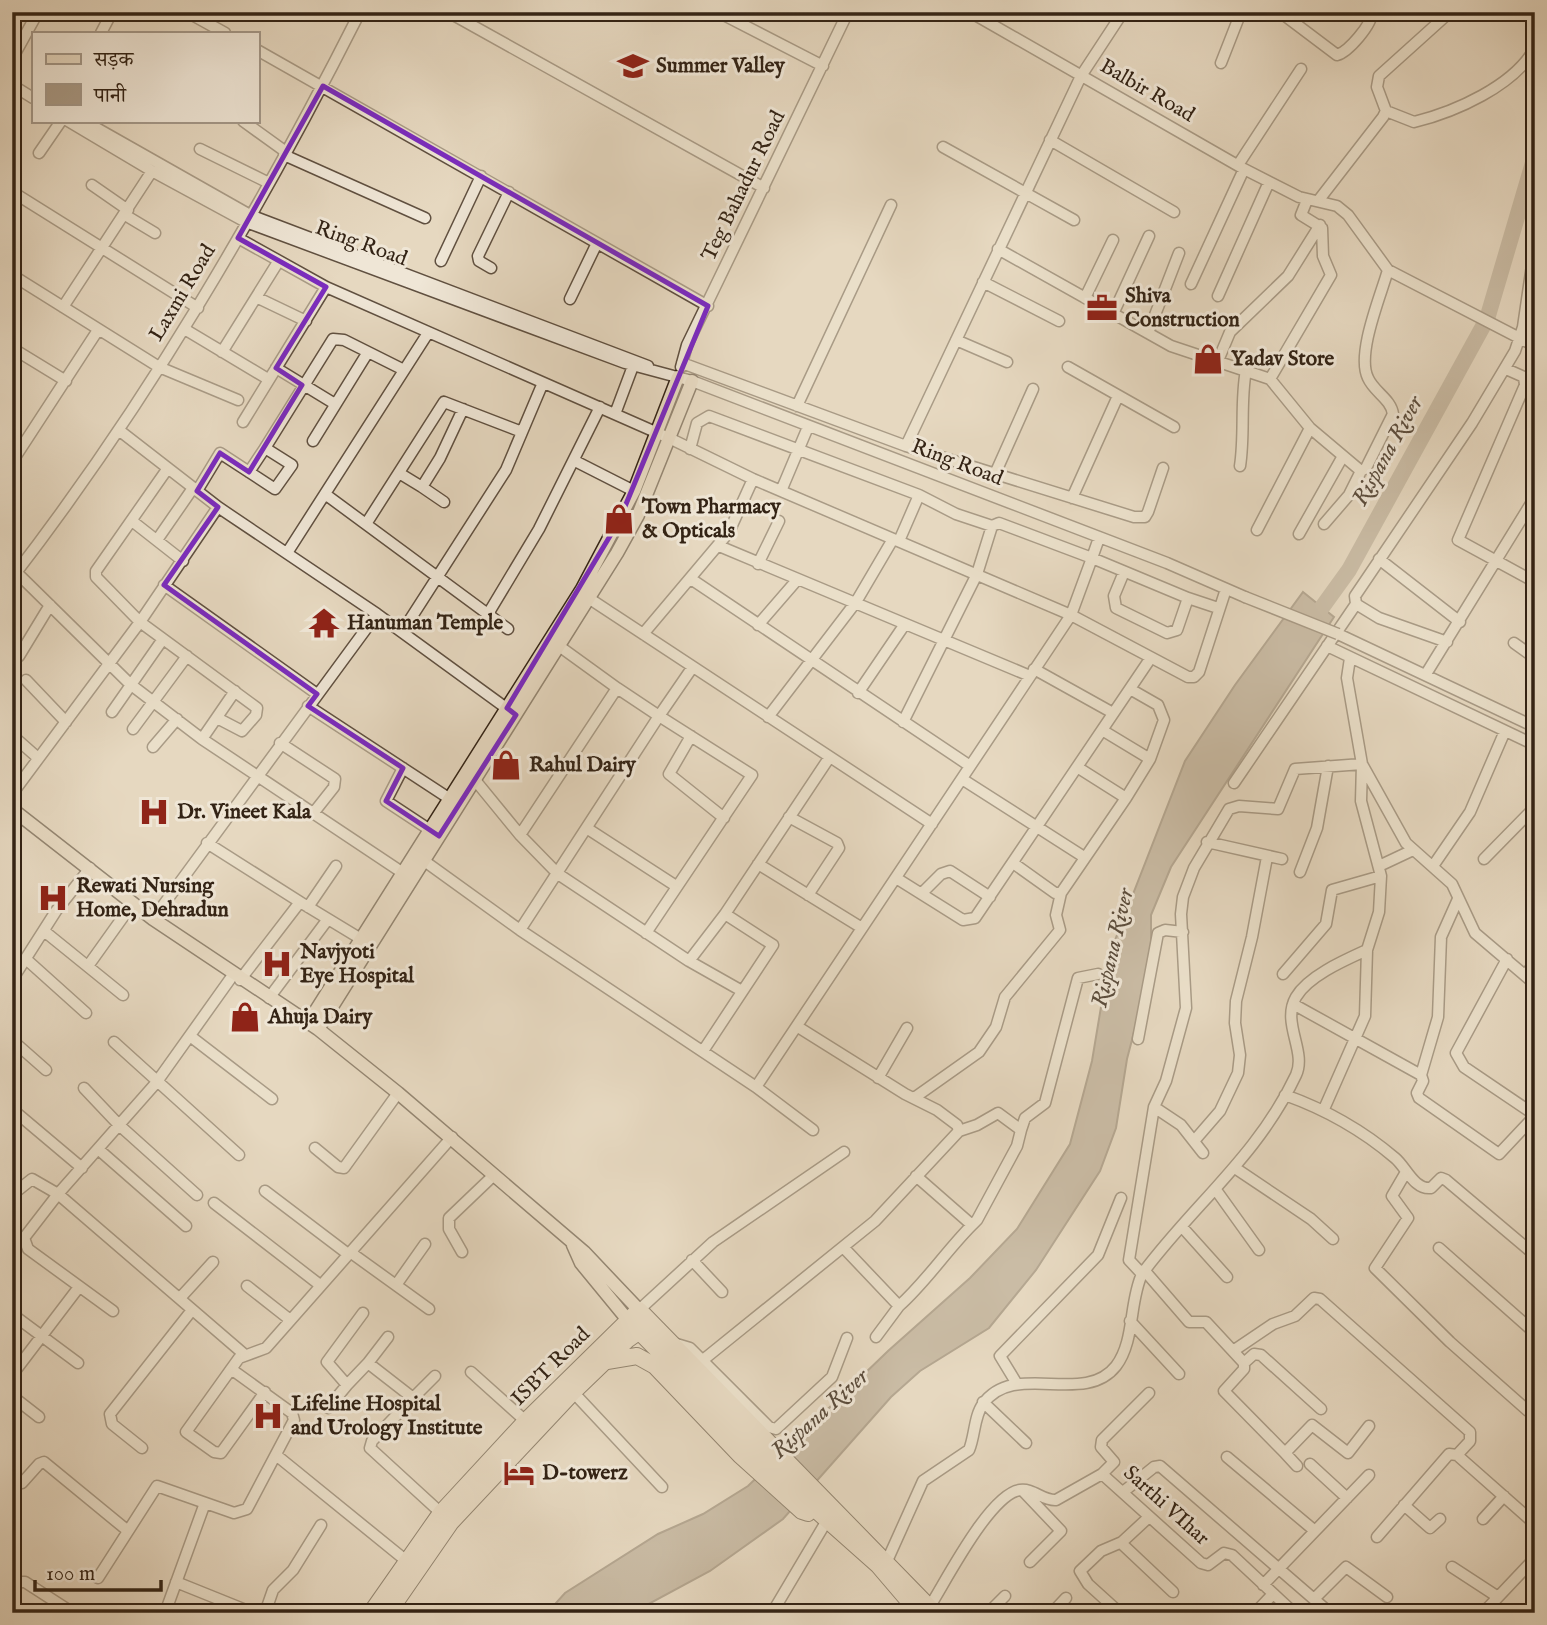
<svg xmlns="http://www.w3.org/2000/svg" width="1547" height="1625" font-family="'IM FELL English','Noto Serif Devanagari',serif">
  <rect width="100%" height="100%" fill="#e6d8c0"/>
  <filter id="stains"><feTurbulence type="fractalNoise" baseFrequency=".00286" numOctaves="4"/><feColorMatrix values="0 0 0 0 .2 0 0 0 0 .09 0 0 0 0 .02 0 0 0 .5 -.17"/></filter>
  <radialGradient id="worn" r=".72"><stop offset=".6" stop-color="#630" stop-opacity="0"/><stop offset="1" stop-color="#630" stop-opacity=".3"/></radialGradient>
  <path fill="#a99a86" stroke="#7a6a59" stroke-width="2" d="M1303,592L1334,617L1171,867L1151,915V967L1127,1059L1116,1128L1100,1171L1036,1270L989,1328L920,1371L891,1397L783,1519L710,1571L632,1613H547L565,1593L658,1534L703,1514L748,1486L888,1351L970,1278L1017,1229L1070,1144L1092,1061L1110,953L1185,761L1235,685Z"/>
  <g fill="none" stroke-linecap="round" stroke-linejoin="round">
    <path stroke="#a99a86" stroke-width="16" d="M1310,624L1349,570L1487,319L1535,156"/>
    <g stroke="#605040" stroke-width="13">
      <path id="minor" d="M187,12L225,33
        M448,12L764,188
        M718,12L823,66
        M970,12L1244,169L1299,197L1337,206L1348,215L1388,270L1535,346
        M1280,12L1337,55C1348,52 1372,25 1372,12
        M101,33L112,12
        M257,50L708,306
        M12,59L38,12
        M1221,63L1241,12
        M12,85L33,98
        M1386,111L1414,122C1455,112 1514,86 1535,48
        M68,121L152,171L246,222L625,363L692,381L1167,563L1245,597
        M84,121L250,215L648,366
        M243,121L286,152
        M1050,140L1174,212
        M943,147L1074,220
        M200,149L269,183
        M39,153L61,121
        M284,155L425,218
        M1238,165L1301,69
        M92,185L128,210
        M19,196L198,308
        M1318,201L1383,117L1386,111L1377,87L1379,76L1450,12
        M125,215L155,233
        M238,238L326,287L669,438L753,479L1071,615L1188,677H1194L1199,672L1226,589
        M998,249L1171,346L1270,379L1310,428L1361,471L1366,468L1393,414C1391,399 1374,392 1368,378C1356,354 1381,295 1388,270
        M441,261L481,176
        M491,268L479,261L478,256L509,192
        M12,275L159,367L238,400
        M983,282L1059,321
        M1191,284L1244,169
        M1218,296L1269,182
        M258,298L306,321
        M1085,298L1113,240
        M570,299L597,243
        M63,307L152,171
        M1113,314L1149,236
        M186,330L268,379
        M1148,333L1179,253
        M956,340L1007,362
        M12,348L66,381
        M222,352L278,262
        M682,363L906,446L1134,517H1145L1148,512L1163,468
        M1217,363L1230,332L1288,276L1320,225
        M681,367L687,345L848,12
        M1068,367L1174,427
        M276,368L335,404
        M1506,369L1524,377L1525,385L1458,540L1535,582
        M1270,379L1331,275L1323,256L1322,228L1301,215L1307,200
        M797,406L891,205
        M615,414L633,366
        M243,422L326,287
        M120,431L218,507L377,614L513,713
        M313,441L368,352
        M906,446L1081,76L1123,12
        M265,448L333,339L344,340L404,370
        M690,449L697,423L709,416L919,495
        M575,461L634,491
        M12,462L98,330
        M1240,466C1245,434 1240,402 1246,370
        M168,468L96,571V577L140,622L257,708L256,715L242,731L217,718
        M399,473L422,487L440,458L463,409
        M995,474L1033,389
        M422,487L444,502
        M197,491L220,453L275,489L292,465L265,448L249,472
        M781,491L808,427
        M325,494L508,629
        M1072,498L1118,396
        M132,521L183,561
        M366,524L444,402L522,432
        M1324,524L1349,495L1361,471
        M1257,530L1310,428
        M1299,534L1343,456
        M1099,538L1092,558L1188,598L1177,630L1167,633L1116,608L1114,596L1124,572
        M157,540L193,488
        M719,546L1030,676
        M287,553L428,333
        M1379,559L1460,622
        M758,564L779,521
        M12,568L130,684L202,739L403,873
        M12,578C148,402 260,210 360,12
        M691,579L970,766
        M164,585L317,694
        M1188,598L1218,608
        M590,599L932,824
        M488,614L539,529L600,407
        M758,625L797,580
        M402,632L506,470L542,385
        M643,634L729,532L753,479
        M1338,634L1535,727
        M1447,642L1379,618L1356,604L1355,596L1472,423L1515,351L1523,327L1535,245
        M1514,643L1535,658
        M1327,646L1535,745
        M19,656L50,605
        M1034,669L1113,713
        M1426,674L1535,497
        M26,680L66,722
        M858,693L905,624
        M308,706L450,799
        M112,712L163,639
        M768,717L856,602L893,539
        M903,722L977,574L992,526
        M133,729L187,656
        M1102,730L1150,759
        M12,735L38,758
        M691,736L669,774L724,818
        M202,739L235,691
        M280,743L335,779L334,787L315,811
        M153,747L177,719
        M1077,767L1126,798L1150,759L1164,720L1158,705L1130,689
        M403,768L386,801L436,834
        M962,779L1084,857
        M475,780L520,835L558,874L689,961L742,991
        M1234,783L1356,604
        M12,794L140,622L218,507
        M789,817L837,843L839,848L808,895
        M588,829L676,886
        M520,835L617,688L559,646
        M1207,842L1282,859
        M207,843L300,902
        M1484,859L1535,807
        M423,860L520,930L756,1087L1071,615L1092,558L999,523L992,526L956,514L919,495L899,541
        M1013,863L1055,893H1061L1126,798
        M758,864L862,928
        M1379,866L1413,850
        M1433,866L1470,812L1505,731
        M1300,872L1317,828L1328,766
        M896,878L963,920L975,918L1150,659
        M1533,890L1535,893
        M922,893L941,874L950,871L990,897
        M308,907L336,866
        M153,919L377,614
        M520,930L659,716L617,688
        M44,931L123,995
        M646,933L752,775L659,716L692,668
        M27,960L86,1013
        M689,961L725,914L829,758
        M88,966L133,903
        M1283,974L1326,924L1332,890L1381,876
        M1525,975L1535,963
        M12,980L56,911L90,868
        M240,980L300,902L361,939
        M269,998L328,919
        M1293,1004L1421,1075L1423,1081L1417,1093L1419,1098L1499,1154L1531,1120L1532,1113L1464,1067L1456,1053L1507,959
        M190,1036L272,1099
        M1138,1039L1158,933L1165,930L1183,932
        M12,1040L46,1070
        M114,1042L239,1155
        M703,1051L773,945L725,914
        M1421,1075L1438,1017L1441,937L1458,899
        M878,1078L907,1028
        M756,1087L813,1130
        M84,1088L119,1125L197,1195
        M1285,1095C1327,1110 1361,1129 1395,1158C1406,1167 1414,1190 1431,1188L1441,1178L1446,1180L1535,1255
        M914,1098L979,1052L996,1027L1005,997L1060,930L1056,915L1061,893
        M1154,1107L1181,1125L1203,1153
        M12,1109L82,1168
        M1324,1109L1365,1016L1367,950
        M1021,1130L1025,1118L1045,1103L1078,978L1098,974
        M1194,1141L1220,1111L1238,1073L1240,1055L1235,1023L1236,1001L1252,937L1267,857
        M315,1148L338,1167L344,1168L398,1093
        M98,1149L186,1226
        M1235,1168L1311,1219L1333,1239
        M1406,1172L1392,1196L1408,1218L1375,1268L1450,1342L1528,1411
        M916,1176L972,1225L977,1220L1017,1146L1021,1130L998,1113L977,1125L959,1131
        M1216,1190L1259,1250
        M265,1191L348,1254
        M1534,1191H1535
        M12,1195L32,1179L58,1194L245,1355
        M214,1203L320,1285
        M1183,1228L1227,1277
        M843,1247L899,1306L876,1337
        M1439,1248L1535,1333
        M350,1252L429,1309
        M462,1252L449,1229V1218L494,1175
        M692,1260L722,1292
        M1144,1270L1189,1322H1206L1244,1363V1369L1224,1391L1285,1453
        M1142,1274L1129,1260L1154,1107L1166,1081L1186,1008L1181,914L1183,897L1194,868L1229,809L1239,806L1278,809L1295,769L1362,764L1406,843L1452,884L1475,933L1535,984
        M396,1285L425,1244
        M247,1286L289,1319
        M180,1298L213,1262
        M899,1306C926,1282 946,1251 972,1225
        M639,1310L713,1242L844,1152
        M113,1311L28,1249L24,1238L58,1194L156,1083L233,975
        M363,1313L327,1362L347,1385L368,1363L413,1398L435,1376
        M12,1314L78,1363
        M1130,1321L1179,1374
        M670,1342L690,1348L769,1427L776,1429L832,1377L847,1338
        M1233,1351L1273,1324L1295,1316L1314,1298L1320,1299L1470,1432V1441L1457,1455
        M703,1360L875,1221L959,1131L957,1125L937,1110L905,1094L798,1027
        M368,1363L388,1337
        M1244,1363L1254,1354L1261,1355L1321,1409
        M471,1372L529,1424
        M12,1375L79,1287
        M1017,1384L1000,1356L1098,1255L1121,1198
        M265,1392L221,1453L214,1452L186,1432L239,1358L266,1348L452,1137
        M573,1392L662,1487
        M12,1396L39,1417
        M413,1398L372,1441L370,1448L441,1513
        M983,1402L1026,1443
        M328,1408L347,1385
        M142,1448L112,1424L110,1414L192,1310
        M276,1455L409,1563
        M1227,1457L1315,1531
        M1310,1464L1347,1498
        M1297,1466L1285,1453L1312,1425L1348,1453L1369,1426
        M1102,1474L1114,1462L1101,1447L1102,1440L1149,1393
        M12,1479L22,1483L39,1464L44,1462L128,1531
        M1024,1492L1061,1531L1030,1562
        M1123,1492L1154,1467L1160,1466L1330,1613
        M1404,1505L1430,1528L1440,1519
        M1483,1519L1504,1496
        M1377,1537L1449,1454L1457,1455L1535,1524
        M1121,1543L1173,1592
        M887,1561L923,1481L969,1450C975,1436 974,1416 983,1404C1014,1360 1084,1407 1116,1366C1135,1341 1129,1302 1142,1274C1193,1205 1258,1156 1296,1075C1307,1051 1281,1023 1296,997C1308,976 1345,960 1367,950L1379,912L1381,876L1361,801L1362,764L1347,678L1350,658
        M1452,1567L1498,1597
        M98,1578L157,1486L234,1513L247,1509L294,1420L292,1413L231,1369
        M176,1582L253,1613
        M1263,1585L1369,1475
        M12,1593L19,1582H25L73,1613
        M1314,1599L1346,1567L1387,1597
        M930,1606C946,1581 990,1494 1020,1490C1033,1488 1043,1501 1056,1500L1102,1474L1201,1563L1208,1565L1224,1553L1232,1555L1294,1613
        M165,1613L205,1503
        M265,1613L273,1590L293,1570L321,1525
        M772,1613L829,1517
        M988,1613L1005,1596
        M1052,1613L1066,1598
        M1120,1613L1088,1584L1080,1571L1101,1551L1122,1542L1149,1517
        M1255,1613L1273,1594
        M1483,1613L1535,1558"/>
    </g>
    <g stroke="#332315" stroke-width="15">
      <path id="major" d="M12,809L153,919L318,1029L398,1093L584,1252L639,1310
        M308,1023L582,589L634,491L678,377
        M318,1029L617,553L638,515L692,381
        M573,1245L581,1263L627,1319"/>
    </g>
    <g stroke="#332315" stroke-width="18">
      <path id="highway" d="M627,1319L807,1502L878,1565L919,1613
        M607,1361L637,1356L655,1366L740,1455L802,1511L808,1513
        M371,1613L441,1513L526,1421L639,1310L935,1613
        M388,1613L451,1522L573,1392L627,1340L644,1328"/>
    </g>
    <use href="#minor" stroke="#efe6d6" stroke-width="10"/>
    <use href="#major" stroke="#e6d8c0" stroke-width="12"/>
    <use href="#highway" stroke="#e6d8c0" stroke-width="16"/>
    <g stroke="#605040" stroke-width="13" stroke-linecap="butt">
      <path id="minor-bridge" d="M1245,597L1338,634"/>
    </g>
    <use href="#minor-bridge" stroke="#efe6d6" stroke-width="10"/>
  </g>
  <path d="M0 0H1547V1625H0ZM323,86L708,306L619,521L507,708L516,715L439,836L386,801L403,768L308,706L317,694L164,585L218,507L197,491L220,453L249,472L302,385L276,368L326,287L238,238Z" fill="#e6d8c0" fill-opacity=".55" fill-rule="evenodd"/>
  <path fill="none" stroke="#7b2cbf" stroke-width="5" stroke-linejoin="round" d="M323,86L708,306L619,521L507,708L516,715L439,836L386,801L403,768L308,706L317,694L164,585L218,507L197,491L220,453L249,472L302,385L276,368L326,287L238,238Z"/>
  <defs>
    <g id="school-bare" transform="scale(2.415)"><path d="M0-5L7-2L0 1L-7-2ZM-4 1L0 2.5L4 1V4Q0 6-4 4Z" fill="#8f2418" stroke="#efe6d6" stroke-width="2.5" paint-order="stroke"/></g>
    <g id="office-bare" transform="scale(2.415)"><path d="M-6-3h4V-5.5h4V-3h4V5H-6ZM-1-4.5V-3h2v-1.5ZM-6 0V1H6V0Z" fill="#8f2418" stroke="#efe6d6" stroke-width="2.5" paint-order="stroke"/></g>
    <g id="shop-bare" transform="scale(2.415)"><path d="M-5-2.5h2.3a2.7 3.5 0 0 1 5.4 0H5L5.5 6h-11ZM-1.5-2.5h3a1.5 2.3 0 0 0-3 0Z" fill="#8f2418" stroke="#efe6d6" stroke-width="2.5" paint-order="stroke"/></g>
    <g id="temple-bare" transform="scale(2.415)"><path d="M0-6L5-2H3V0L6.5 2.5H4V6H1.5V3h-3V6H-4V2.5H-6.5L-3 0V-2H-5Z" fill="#8f2418" stroke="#efe6d6" stroke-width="2.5" paint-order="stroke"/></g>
    <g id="hospital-bare" transform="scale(2.415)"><path d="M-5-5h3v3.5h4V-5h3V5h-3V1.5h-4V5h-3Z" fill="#8f2418" stroke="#efe6d6" stroke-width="2.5" paint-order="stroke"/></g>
    <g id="hotel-bare" transform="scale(2.415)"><path d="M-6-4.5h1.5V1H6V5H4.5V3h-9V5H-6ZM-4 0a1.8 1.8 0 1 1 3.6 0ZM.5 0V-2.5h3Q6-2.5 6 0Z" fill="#8f2418" stroke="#efe6d6" stroke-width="2.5" paint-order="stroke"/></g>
  </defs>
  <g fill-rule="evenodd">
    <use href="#school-bare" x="633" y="66"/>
    <use href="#office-bare" x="1102" y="308"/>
    <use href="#shop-bare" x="1208" y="359"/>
    <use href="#shop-bare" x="619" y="519"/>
    <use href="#temple-bare" x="324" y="623"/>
    <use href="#shop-bare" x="506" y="765"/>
    <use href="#hospital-bare" x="154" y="812"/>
    <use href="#hospital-bare" x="53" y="898"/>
    <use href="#hospital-bare" x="277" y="964"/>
    <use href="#shop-bare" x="245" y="1017"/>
    <use href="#hospital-bare" x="268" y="1416"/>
    <use href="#hotel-bare" x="519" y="1473"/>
  </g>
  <g text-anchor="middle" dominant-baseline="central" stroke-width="6" stroke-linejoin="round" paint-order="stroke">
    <g font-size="21" font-weight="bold" fill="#332315" stroke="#efe6d6" text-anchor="start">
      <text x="656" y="66">Summer Valley</text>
      <text x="1125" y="296">Shiva<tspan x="1125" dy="24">Construction</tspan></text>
      <text x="1231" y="359">Yadav Store</text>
      <text x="642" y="507">Town Pharmacy<tspan x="642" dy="24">&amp; Opticals</tspan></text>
      <text x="347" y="623">Hanuman Temple</text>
      <text x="529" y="765">Rahul Dairy</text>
      <text x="177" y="812">Dr. Vineet Kala</text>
      <text x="76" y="886">Rewati Nursing<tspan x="76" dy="24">Home, Dehradun</tspan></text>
      <text x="300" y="952">Navjyoti<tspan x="300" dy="24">Eye Hospital</tspan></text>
      <text x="268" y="1017">Ahuja Dairy</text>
      <text x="291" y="1404">Lifeline Hospital<tspan x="291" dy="24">and Urology Institute</tspan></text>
      <text x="542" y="1473">D-towerz</text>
    </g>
    <g font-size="21" fill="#332315" stroke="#efe6d6">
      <text transform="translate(1147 91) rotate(30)">Balbir Road</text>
      <text transform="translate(744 186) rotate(-64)">Teg Bahadur Road</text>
      <text transform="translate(361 244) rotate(20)">Ring Road</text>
      <text transform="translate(183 293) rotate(-59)">Laxmi Road</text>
      <text transform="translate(957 463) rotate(21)">Ring Road</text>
      <text transform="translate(551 1367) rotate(-45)">ISBT Road</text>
      <text transform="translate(1166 1506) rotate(42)">Sarthi VIhar</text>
    </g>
    <g font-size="23" font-style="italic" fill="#5c4d3d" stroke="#efe6d6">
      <text transform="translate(1388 451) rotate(-61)">Rispana River</text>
      <text transform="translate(1113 948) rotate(-77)">Rispana River</text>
      <text transform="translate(820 1414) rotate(-42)">Rispana River</text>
    </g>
  </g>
  <rect width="1547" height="1625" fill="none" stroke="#e6d8c0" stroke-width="42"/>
  <rect x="14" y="14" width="1519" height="1597" fill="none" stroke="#332315" stroke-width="3.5"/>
  <rect x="21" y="21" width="1505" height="1583" fill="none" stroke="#332315" stroke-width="2"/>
  <rect x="32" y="32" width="228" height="91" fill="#efe6d6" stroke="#a49889" stroke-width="2"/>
  <rect x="46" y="54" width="35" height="10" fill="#e6d8c0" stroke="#a49889" stroke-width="2"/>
  <text x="94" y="66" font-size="21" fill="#332315">सड़क</text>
  <rect x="46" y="84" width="35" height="21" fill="#a99a86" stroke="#a49889" stroke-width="2"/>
  <text x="94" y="102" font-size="21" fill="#332315">पानी</text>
  <path d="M35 1580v10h126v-10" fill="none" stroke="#332315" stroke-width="3.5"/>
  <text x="46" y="1580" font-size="21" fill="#332315" stroke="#efe6d6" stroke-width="5" paint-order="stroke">100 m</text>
  <rect width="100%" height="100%" filter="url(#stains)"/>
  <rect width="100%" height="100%" fill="url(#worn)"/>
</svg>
